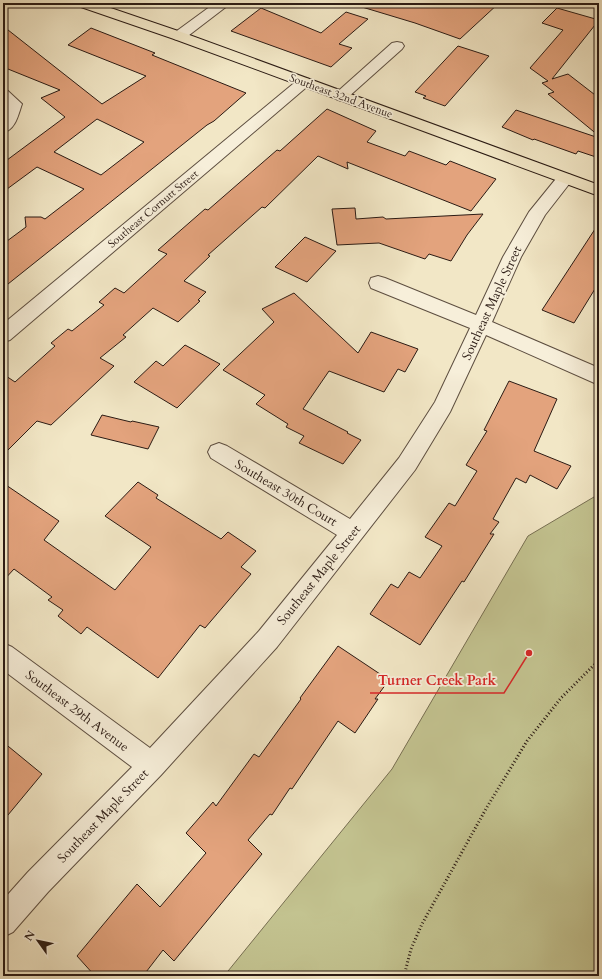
<svg xmlns="http://www.w3.org/2000/svg" width="602" height="979" font-family="Cardo,serif">
  <rect width="100%" height="100%" fill="#f2e7c6"/>
  <filter id="stains"><feTurbulence type="fractalNoise" baseFrequency=".005" numOctaves="4"/><feColorMatrix values="0 0 0 0 .2 0 0 0 0 .09 0 0 0 0 .02 0 0 0 .5 -.17"/></filter>
  <radialGradient id="worn" r=".72"><stop offset=".6" stop-color="#630" stop-opacity="0"/><stop offset="1" stop-color="#630" stop-opacity=".3"/></radialGradient>
  <path fill="#c3c390" stroke="#776f52" d="M599,494V976H224L392,769L528,536Z"/>
  <path fill="#e3a37d" stroke="#2b1b14" fill-rule="evenodd" d="M363,3H499L460,39L415,23L362,7Z
    M261,8L321,33L346,12L368,19L339,44L352,48L331,67L231,31Z
    M557,8L599,20L552,79L568,74L599,98V136L548,94L554,92L542,83L548,81L530,68L563,30L542,23Z
    M3,26L102,104L146,76L68,45L91,28L155,53L152,55L246,93L214,121L207,125L3,288V244L26,227L25,217H41L45,219L84,189L37,167L3,192V163L65,117L41,98L60,90L3,67ZM97,119L144,142L101,175L54,152Z
    M458,46L489,56L445,106L423,98L426,96L415,92Z
    M327,109L376,131L367,142L405,156L409,151L446,165L450,161L496,179L471,211L347,162L348,169L318,156L265,208L262,207L208,255L210,256L184,281L206,292L198,300L200,301L178,322L153,308L123,335L126,337L100,358L114,366L51,425L37,421L3,455V374L15,382L55,346L51,343L68,329L72,331L104,305L99,302L115,288L124,293L167,254L158,250L205,209L208,210L277,150L280,151Z
    M516,110L599,138V158L578,151L576,154L534,139L533,140L502,127Z
    M355,208L356,219L383,217L386,219L483,214L467,235L451,261L429,254L425,259L379,243L337,245L332,209Z
    M599,223V278L596,283L598,284L574,323L542,310Z
    M305,237L336,251L307,282L275,267Z
    M294,293L358,353L371,332L418,349L405,372L398,369L384,392L329,371L303,409L348,432L347,433L361,440L343,464L299,443L304,436L286,427L288,424L256,404L265,395L223,370L274,322L262,309Z
    M185,345L220,364L177,408L134,382L156,361L163,366Z
    M509,381L557,399L534,451L571,466L557,489L530,475L526,483L516,478L493,519L499,522L490,534H494L464,582L462,581L420,645L370,614L391,584L398,588L409,572L420,578L442,546L425,537L449,503L455,506L477,471L466,465L487,431L484,430Z
    M102,415L131,422L132,421L159,427L148,449L91,435Z
    M138,482L158,495L156,498L221,539L228,532L256,551L241,567L251,574L205,628L200,625L158,678L87,627L81,634L58,616L63,610L48,600L52,597L14,569L3,581V483L59,521L44,540L115,590L151,547L105,516Z
    M338,646L389,680L375,699H378L355,733L338,721L292,789L290,788L272,815L270,814L248,840L262,854L174,961L163,950L143,976H95L77,956L137,884L160,907L206,853L186,833L213,802L216,806L254,754L259,757L301,699L300,698Z
    M3,742L42,774L3,821Z"/>
  <g fill="none" stroke-linecap="round" stroke-linejoin="round">
    <g stroke="#5d4e40" stroke-width="2">
      <path id="minor" d="M215,3H231L184,39L179,40L174,39L172,36L174,33Z
        M397,42L402,43L404,46L402,49L346,99L341,101L336,99L333,96L336,93L392,43Z
        M304,78L309,79L311,82L309,85L10,340L3,342V324L299,79Z
        M3,89L8,91L22,104C18,115 16,129 3,133V115L6,105L3,102Z
        M565,174L571,175L573,179L545,215L521,257L492,322L599,368V385L486,335L450,412L415,470L277,647L161,775L48,892L13,932L3,937V900L28,872L132,767L3,670V643L12,647L150,748L259,631L337,535L211,458L208,452L211,446L219,443L227,446L350,519L399,458L435,402L470,328L371,288L369,283L371,278L378,276L385,278L476,315L503,257L529,212L559,175Z"/>
    </g>
    <g stroke="#2b1b14" stroke-width="2">
      <path id="major" d="M76,3H96L184,33L599,185V196L174,39L78,6Z"/>
    </g>
    <path stroke="#2b1b14" stroke-width="3" stroke-dasharray="1 2.5" stroke-linecap="butt" d="M404,976L411,949L422,924L487,807L527,741L561,698L599,660"/>
    <use href="#minor" fill="#f7efda" fill-rule="evenodd"/>
    <use href="#major" fill="#f2e7c6" fill-rule="evenodd"/>
  </g>
  <g text-anchor="middle" dominant-baseline="central" stroke-width="3.5" stroke-linejoin="round" paint-order="stroke">
    <g font-size="11" fill="#2b1b14" stroke="#f7efda">
      <text transform="translate(341 96) rotate(20)">Southeast 32nd Avenue</text>
      <text transform="translate(153 209) rotate(-40)">Southeast Cornutt Street</text>
    </g>
    <g font-size="13" fill="#2b1b14" stroke="#f7efda">
      <text transform="translate(492 303) rotate(-65)">Southeast Maple Street</text>
      <text transform="translate(286 493) rotate(31)">Southeast 30th Court</text>
      <text transform="translate(319 575) rotate(-51)">Southeast Maple Street</text>
      <text transform="translate(77 711) rotate(37)">Southeast 29th Avenue</text>
      <text transform="translate(103 816) rotate(-46)">Southeast Maple Street</text>
    </g>
  </g>
  <path fill="none" stroke="#d62828" stroke-width="1.5" d="M529 653L504 693H370"/>
  <circle fill="#d62828" stroke="#f7efda" stroke-width="1.5" cx="529" cy="653" r="4"/>
  <g font-size="14" text-anchor="middle" font-weight="bold" fill="#d62828" stroke="#f7efda" stroke-width="3.5" stroke-linejoin="round" paint-order="stroke">
    <text x="437" y="685">Turner Creek Park</text>
  </g>
  <rect width="602" height="979" fill="none" stroke="#f2e7c6" stroke-width="16"/>
  <rect x="4" y="4" width="594" height="971" fill="none" stroke="#2b1b14" stroke-width="2"/>
  <rect x="8" y="8" width="586" height="963" fill="none" stroke="#2b1b14"/>
  <g transform="translate(38 941) rotate(303)" stroke="#f7efda" stroke-width="3" paint-order="stroke">
  <path d="M0-3L7 15L0 10L-7 15Z" fill="#2b1b14"/>
  <text y="-6" font-size="11" font-weight="bold" text-anchor="middle" fill="#2b1b14">N</text>
  </g>
  <rect width="100%" height="100%" filter="url(#stains)"/>
  <rect width="100%" height="100%" fill="url(#worn)"/>
</svg>
